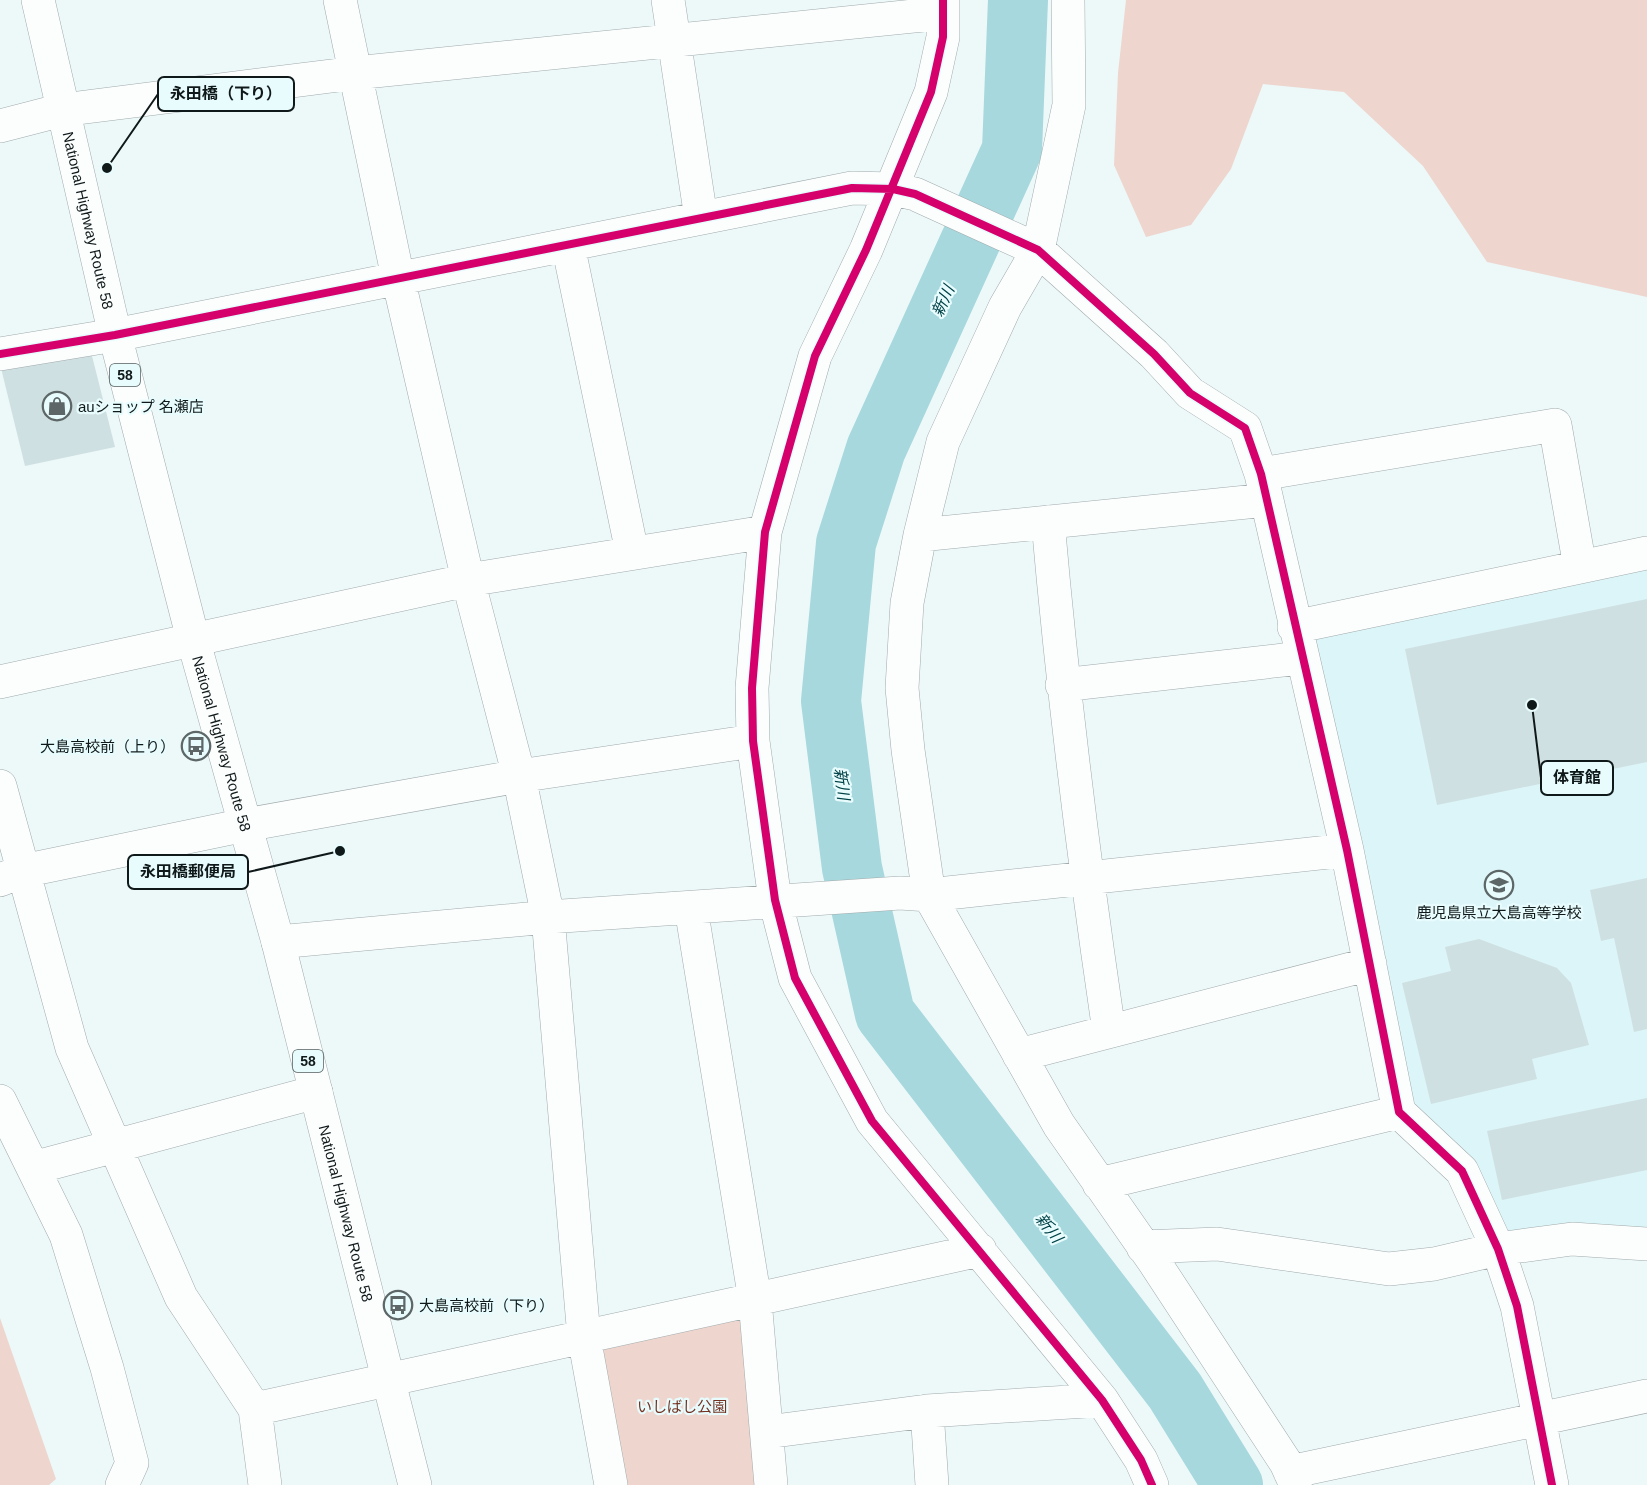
<svg xmlns="http://www.w3.org/2000/svg" width="1647" height="1485" font-family="Arial,'Noto Sans JP',sans-serif">
  <rect width="100%" height="100%" fill="#edf8f9"/>
  <path fill="#dcf5f8" d="M1647,553V1244L1498,1249L1399,1112L1294,627Z"/>
  <path fill="#eed6cf" d="M1126,0H1647V297L1487,262L1423,166L1344,92L1263,84L1231,169L1191,225L1146,237L1114,165L1118,73Z
    M753,1309L765,1485H617L592,1345Z
    M0,1318L56,1479L49,1485H0Z"/>
  <g fill="none" stroke-linecap="round" stroke-linejoin="round">
    <path stroke="#a6d8dd" stroke-width="60" d="M1018,0L1012,150L876,449L846,543L831,701L852,868L885,1014L1175,1391L1233,1485"/>
  </g>
  <path fill="#cfe0e2" d="M88,340L115,447L25,466L0,364Z
    M1647,599V762L1437,805L1405,649Z
    M1647,878V1029L1634,1032L1614,938L1601,941L1590,890Z
    M1479,939L1557,968L1571,983L1589,1045L1532,1059L1537,1079L1431,1104L1402,983L1451,971L1445,947Z
    M1647,1098V1170L1502,1200L1487,1131Z"/>
  <g fill="none" stroke-linecap="round" stroke-linejoin="round">
    <g stroke="#a1aaab" stroke-width="34">
      <path id="minor" d="M340,0L398,278L468,580L519,776L548,917L584,1337L611,1485
        M668,0L701,218
        M943,0V37L931,92L866,250L815,356L765,532L752,688L753,741L775,900L795,978L872,1121L1102,1400L1141,1460L1152,1485
        M1068,0L1069,105L1038,250L1005,307L943,442L920,535L907,603L902,688L908,750L929,895L1059,1125L1153,1260L1286,1463L1296,1485
        M0,126L62,110L355,73L943,13
        M568,245L632,552
        M0,354L115,335L852,188L893,189L915,194L1038,250L1154,354L1190,393L1245,428L1261,474L1347,850L1399,1112L1462,1171L1498,1249L1517,1306L1552,1485
        M1261,474L1555,425L1580,567
        M1048,522C1063,693 1084,862 1109,1031
        M920,535L1267,500
        M1294,627L1647,553
        M0,682L468,580L765,532
        M1062,685L1301,658
        M0,786L72,1048L181,1297L255,1409L265,1485
        M0,880L23,871L245,825L519,776L753,741
        M691,908L755,1300L771,1485
        M278,942L548,917L900,893L929,895L1347,850
        M1019,1055L1370,964
        M0,1101L66,1235L107,1368L132,1463L122,1485
        M33,1168L316,1092
        M1099,1184L1399,1112
        M1143,1247L1217,1244L1389,1269L1434,1264L1498,1249L1572,1239L1647,1244
        M255,1409L980,1250
        M927,1411L932,1485
        M767,1432L927,1411L1102,1400
        M1290,1472L1647,1396"/>
    </g>
    <g stroke="#a1aaab" stroke-width="34">
      <g id="highway">
        <path id="s1" d="M38,0L115,335L193,639L278,942L415,1485"/>
      </g>
    </g>
    <use href="#minor" stroke="#fcfefe" stroke-width="33"/>
    <use href="#highway" stroke="#fcfefe" stroke-width="33"/>
    <g stroke="#e8fcfe" stroke-width="11">
      <path id="cycleway" d="M943,0V37L931,92L866,250L815,356L765,532L752,688L753,741L775,900L795,978L872,1121L1102,1400L1141,1460L1152,1485
        M0,354L115,335L852,188L893,189L915,194L1038,250L1154,354L1190,393L1245,428L1261,474L1347,850L1399,1112L1462,1171L1498,1249L1517,1306L1552,1485"/>
    </g>
    <use href="#cycleway" stroke="#d6006c" stroke-width="8"/>
  </g>
  <defs>
    <g id="shop-ring" transform="scale(1.5)"><circle r="9.5" fill="#e8fcfe" stroke="#5d6768" stroke-width="1.5"/><path d="M-5-2.5h2.3a2.7 3.5 0 0 1 5.4 0H5L5.5 6h-11ZM-1.5-2.5h3a1.5 2.3 0 0 0-3 0Z" fill="#5d6768"/></g>
    <g id="bus-ring" transform="scale(1.5)"><circle r="9.5" fill="#e8fcfe" stroke="#5d6768" stroke-width="1.5"/><path d="M-5-6H5V4H4V6H2V4H-2V6H-4V4H-5ZM-3.5-4V0h7V-4ZM-3.5 1.2v1.5H-2V1.2ZM2 1.2v1.5H3.5V1.2Z" fill="#5d6768"/></g>
    <g id="school-ring" transform="scale(1.5)"><circle r="9.5" fill="#e8fcfe" stroke="#5d6768" stroke-width="1.5"/><path d="M0-5L7-2L0 1L-7-2ZM-4 1L0 2.5L4 1V4Q0 6-4 4Z" fill="#5d6768"/></g>
  </defs>
  <g fill-rule="evenodd">
    <use href="#shop-ring" x="57" y="406"/>
    <use href="#bus-ring" x="196" y="746"/>
    <use href="#school-ring" x="1499" y="885"/>
    <use href="#bus-ring" x="398" y="1305"/>
  </g>
  <g text-anchor="middle" dominant-baseline="central" stroke-width="4.5" stroke-linejoin="round" paint-order="stroke">
    <g fill="#e8fcfe" stroke="#515d5e" stroke-width="1.5">
      <rect x="110" y="364" width="30" height="22" rx="4.5"/>
      <rect x="293" y="1050" width="30" height="22" rx="4.5"/>
    </g>
    <g font-size="14" font-weight="bold" fill="#10191a">
      <text x="125" y="375">58</text>
      <text x="308" y="1061">58</text>
    </g>
    <g font-size="15" fill="#10191a" stroke="#e8fcfe">
      <text stroke="none"><textPath href="#s1" startOffset="226">National Highway Route 58</textPath></text>
      <text stroke="none"><textPath href="#s1" startOffset="766">National Highway Route 58</textPath></text>
      <text stroke="none"><textPath href="#s1" startOffset="1252">National Highway Route 58</textPath></text>
    </g>
    <g font-size="15" fill="#10191a" stroke="#e8fcfe" text-anchor="start">
      <text x="78" y="406">auショップ 名瀬店</text>
      <text x="175" y="746" text-anchor="end">大島高校前（上り）</text>
      <text x="1499" y="912" text-anchor="middle">鹿児島県立大島高等学校</text>
      <text x="419" y="1305">大島高校前（下り）</text>
    </g>
    <g font-size="15" fill="#743322" stroke="#e8fcfe">
      <text x="682" y="1406">いしばし公園</text>
    </g>
    <g font-size="16" font-style="italic" fill="#014247" stroke="#e8fcfe">
      <text transform="translate(943 301) rotate(-66)">新川</text>
      <text transform="translate(842 784) rotate(83)">新川</text>
      <text transform="translate(1049 1228) rotate(52)">新川</text>
    </g>
  </g>
  <path fill="none" stroke="#10191a" stroke-width="2" d="M107 168L158 94M1532 705L1541 778M340 851L248 872"/>
  <g fill="#10191a" stroke="#e8fcfe" stroke-width="2">
    <circle cx="107" cy="168" r="6"/>
    <circle cx="1532" cy="705" r="6"/>
    <circle cx="340" cy="851" r="6"/>
  </g>
  <g fill="#e8fcfe" stroke="#10191a" stroke-width="2">
    <rect x="158" y="77" width="136" height="34" rx="6"/>
    <rect x="1541" y="761" width="72" height="34" rx="6"/>
    <rect x="128" y="855" width="120" height="34" rx="6"/>
  </g>
  <g font-size="16" text-anchor="middle" font-weight="bold" fill="#10191a">
    <text x="226" y="99">永田橋（下り）</text>
    <text x="1577" y="783">体育館</text>
    <text x="188" y="877">永田橋郵便局</text>
  </g>
</svg>
